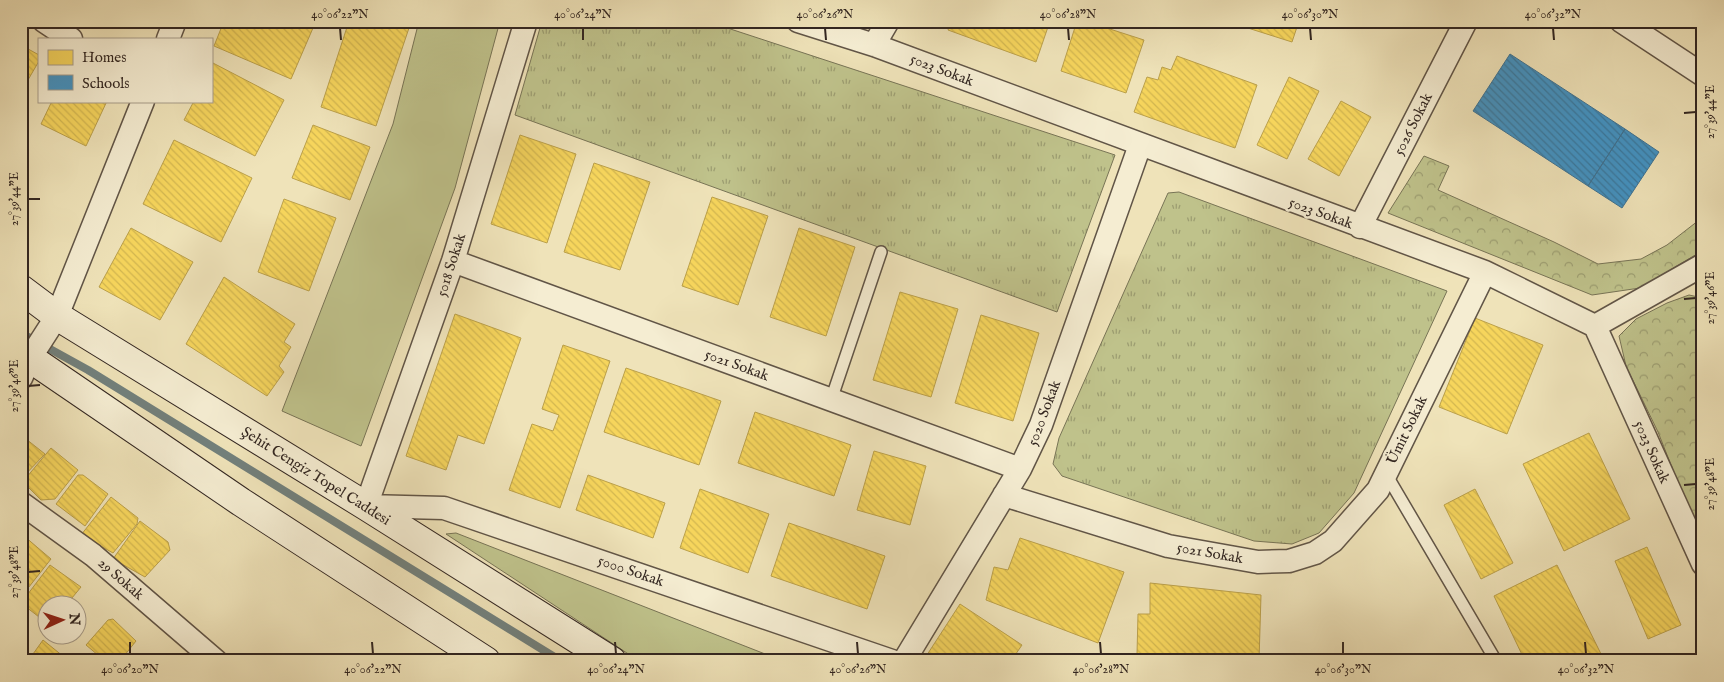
<svg xmlns="http://www.w3.org/2000/svg" width="1724" height="682" font-family="'IM FELL English',serif">
  <defs>
    <pattern id="grass-tufts" width="24" height="20" patternUnits="userSpaceOnUse" patternTransform="scale(1.25)"><rect width="24" height="20" fill="#bfc28b"/><path d="M3 7l-1-3M5 7V3M7 7l1-3M15 17l-1-3M17 17v-4M19 17l1-3" fill="none" stroke="#9c9d71"/></pattern>
    <pattern id="forest-crowns" width="20" height="18" patternUnits="userSpaceOnUse" patternTransform="scale(1.25)"><rect width="20" height="18" fill="#bfc28b"/><path d="M2 6a3 3 0 1 1 6 0M12 15a3 3 0 1 1 6 0" fill="none" stroke="#9c9d71"/></pattern>
    <pattern id="homes-back-hatch" width="6" height="6" patternUnits="userSpaceOnUse" patternTransform="scale(1.25)"><rect width="6" height="6" fill="#f6d55c"/><path d="M-1 5l2 2M0 0l6 6M5-1l2 2" fill="none" stroke="#d3b750"/></pattern>
    <pattern id="schools-back-hatch" width="6" height="6" patternUnits="userSpaceOnUse" patternTransform="scale(1.25)"><rect width="6" height="6" fill="#4393c3"/><path d="M-1 5l2 2M0 0l6 6M5-1l2 2" fill="none" stroke="#39789e"/></pattern>
  </defs>
  <rect width="100%" height="100%" fill="#efe3b9"/>
  <filter id="stains"><feTurbulence type="fractalNoise" baseFrequency=".004" numOctaves="4"/><feColorMatrix values="0 0 0 0 .2 0 0 0 0 .09 0 0 0 0 .02 0 0 0 .5 -.17"/></filter>
  <radialGradient id="worn" r=".72"><stop offset=".6" stop-color="#630" stop-opacity="0"/><stop offset="1" stop-color="#630" stop-opacity=".3"/></radialGradient>
  <path fill="url(#grass-tufts)" stroke="#787456" d="M542,21H706L1115,155L1057,312L515,115Z
    M1179,192L1447,291L1354,493L1319,533L1292,544L1254,541L1062,476L1053,464L1059,438L1168,193Z"/>
  <path fill="url(#forest-crowns)" stroke="#787456" d="M1424,156L1449,166L1438,190L1554,242L1598,264L1641,259L1667,245L1703,217V243L1697,254L1640,288L1592,295L1388,213Z
    M1689,295L1703,298V533L1688,508L1658,432L1626,366L1619,336L1636,319L1667,303Z"/>
  <path fill="#bfc28b" stroke="#787456" d="M419,21H500L455,188L361,446L282,411L393,124Z
    M456,533L783,661H639L446,534Z"/>
  <path fill="url(#homes-back-hatch)" stroke="#bba04a" d="M224,21H316L291,79L214,46Z
    M349,21H398L410,25L376,126L321,107Z
    M951,21H1050L1036,62L948,30Z
    M1077,21H1085L1144,40L1126,93L1061,71Z
    M1233,21H1299L1292,42L1232,23Z
    M21,45L39,55V61L21,92Z
    M1177,56L1257,85L1235,148L1134,112L1147,77L1158,80L1162,67L1171,70Z
    M213,63L284,100L255,156L184,120L194,101H211V67Z
    M1289,77L1319,91L1287,159L1257,145Z
    M52,101H107L86,146L41,124Z
    M1341,101L1371,117L1339,176L1308,159Z
    M313,125L370,147L350,200L292,178Z
    M520,135L576,154L547,243L491,224Z
    M174,140L252,178L221,242L143,204Z
    M594,163L650,182L620,270L564,252Z
    M712,197L768,216L738,305L682,286Z
    M284,199L336,218L309,291L258,272Z
    M131,228L193,262L160,320L99,287Z
    M799,228L855,247L826,336L770,317Z
    M224,277L295,324L284,342L291,347L279,366L284,372L267,396L186,344Z
    M900,292L958,309L931,397L873,380Z
    M455,314L521,338L484,444L458,435L446,470L406,456Z
    M981,315L1039,333L1013,421L955,403Z
    M1475,318L1543,345L1507,434L1439,407Z
    M563,345L610,361L560,508L509,490L532,424L553,431L559,415L542,409Z
    M626,368L721,401L699,465L604,432Z
    M755,412L851,445L834,496L738,463Z
    M1589,433L1630,519L1564,551L1523,464Z
    M21,435L45,454L21,479Z
    M51,448L78,470L55,499L41,500L27,486L26,478Z
    M874,451L926,466L910,525L857,510Z
    M78,475H83L108,494L85,526L56,504Z
    M588,475L665,503L653,538L576,510Z
    M700,489L769,514L748,573L680,548Z
    M1475,489L1513,563L1481,579L1444,505Z
    M111,497L138,518L137,524L113,553L81,535Z
    M140,521L168,542L170,550L145,577L113,559Z
    M789,523L885,556L867,609L771,576Z
    M24,536L51,559L21,597V538Z
    M1020,538L1124,572L1098,643L986,600L994,567L1008,570Z
    M1647,547L1681,625L1648,639L1615,561Z
    M50,565L81,587L67,604H48V624L21,603Z
    M1557,565L1602,656L1592,661H1525L1494,596Z
    M1150,583L1261,595L1259,661H1206L1137,654L1138,614H1150Z
    M960,604L1022,645L1011,661H923Z
    M113,619L136,641L120,661H105L86,645L108,620Z
    M43,640L69,661H28Z"/>
  <path fill="url(#schools-back-hatch)" stroke="#3e7292" d="M1510,54L1625,129L1588,186L1473,111Z
    M1625,129L1659,152L1622,208L1588,186Z"/>
  <g fill="none" stroke-linecap="round" stroke-linejoin="round">
    <path stroke="#72807c" stroke-width="8" d="M21,333L88,370L561,661"/>
    <g stroke="#615547" stroke-width="14">
      <path id="service" d="M831,400L881,252
        M1386,474L1496,661
        M1695,661L1703,658"/>
    </g>
    <g stroke="#615547" stroke-width="25">
      <path id="minor" d="M44,21L71,39
        M526,21L453,261L366,506L444,508L892,661
        M798,21L874,45L1485,272L1595,326L1703,564
        M1621,21L1703,75
        M168,39L175,21
        M874,45L888,21
        M1360,227L1466,21
        M453,261L1020,469
        M1595,326L1703,265
        M21,378L30,358L57,316L143,101
        M1004,495L1168,546L1258,562L1289,561L1315,553L1333,541L1378,490L1485,272
        M21,503L93,555L216,661
        M904,661L1020,469L1041,425L1140,145"/>
    </g>
    <g stroke="#322621" stroke-width="30">
      <path id="secondary" d="M21,289L57,316L366,506L612,661
        M21,352L241,502L486,661"/>
    </g>
    <use href="#service" stroke="#f5edd2" stroke-width="11"/>
    <use href="#minor" stroke="#f5edd2" stroke-width="22"/>
    <use href="#secondary" stroke="#f5edd2" stroke-width="28"/>
  </g>
  <path fill="none" stroke="#322621" stroke-width="2" d="M340,28L341,40M583,28V40M825,28L826,40M1068,28L1069,40M1310,28L1311,40M1553,28L1554,40M1684,113L1696,112M28,199H40M1684,299L1696,298M28,386L40,385M1684,485L1696,484M28,572L40,571M130,642V654M372,642L373,654M615,642L616,654M857,642L858,654M1100,642L1101,654M1343,642V654M1585,642L1586,654"/>
  <g text-anchor="middle" dominant-baseline="central" stroke-width="5" stroke-linejoin="round" paint-order="stroke">
    <g font-size="15" fill="#322621" stroke="#f5edd2">
      <text transform="translate(942 70) rotate(21)">5023 Sokak</text>
      <text transform="translate(1413 124) rotate(-63)">5026 Sokak</text>
      <text transform="translate(1321 213) rotate(20)">5023 Sokak</text>
      <text transform="translate(451 265) rotate(-72)">5018 Sokak</text>
      <text transform="translate(737 365) rotate(20)">5021 Sokak</text>
      <text transform="translate(1044 413) rotate(-69)">5020 Sokak</text>
      <text transform="translate(1407 430) rotate(-64)">Ümit Sokak</text>
      <text transform="translate(1652 452) rotate(66)">5023 Sokak</text>
      <text transform="translate(316 476) rotate(32)">Şehit Cengiz Topel Caddesi</text>
      <text transform="translate(1210 553) rotate(10)">5021 Sokak</text>
      <text transform="translate(631 571) rotate(19)">5000 Sokak</text>
      <text transform="translate(121 579) rotate(41)">29 Sokak</text>
    </g>
  </g>
  <rect width="1724" height="682" fill="none" stroke="#efe3b9" stroke-width="55"/>
  <rect x="38" y="38" width="175" height="65" fill="#f5edd2" stroke="#a79d8b"/>
  <rect x="48" y="50" width="25" height="15" fill="#f6d55c" stroke="#a79d8b"/>
  <text x="82" y="62" font-size="15" fill="#322621">Homes</text>
  <rect x="48" y="75" width="25" height="15" fill="#4393c3" stroke="#a79d8b"/>
  <text x="82" y="88" font-size="15" fill="#322621">Schools</text>
  <g transform="translate(62 620) rotate(87)"><circle r="24" fill="#f5edd2" stroke="#a79d8b"/>
  <path d="M0-4L9 19L0 12L-9 19Z" fill="#8f2418"/>
  <text y="-8" font-size="14" font-weight="bold" text-anchor="middle" fill="#322621">N</text>
  </g>
  <rect x="28" y="28" width="1668" height="626" fill="none" stroke="#322621" stroke-width="2"/>
  <g font-size="12" text-anchor="middle" fill="#322621">
    <text x="340" y="18">40°06'22"N</text>
    <text x="583" y="18">40°06'24"N</text>
    <text x="825" y="18">40°06'26"N</text>
    <text x="1068" y="18">40°06'28"N</text>
    <text x="1310" y="18">40°06'30"N</text>
    <text x="1553" y="18">40°06'32"N</text>
    <text transform="translate(1710 112) rotate(-90)" y="4">27°39'44"E</text>
    <text transform="translate(14 199) rotate(-90)" y="4">27°39'44"E</text>
    <text transform="translate(1710 298) rotate(-90)" y="4">27°39'46"E</text>
    <text transform="translate(14 386) rotate(-90)" y="4">27°39'46"E</text>
    <text transform="translate(1710 484) rotate(-90)" y="4">27°39'48"E</text>
    <text transform="translate(14 572) rotate(-90)" y="4">27°39'48"E</text>
    <text x="130" y="673">40°06'20"N</text>
    <text x="373" y="673">40°06'22"N</text>
    <text x="616" y="673">40°06'24"N</text>
    <text x="858" y="673">40°06'26"N</text>
    <text x="1101" y="673">40°06'28"N</text>
    <text x="1343" y="673">40°06'30"N</text>
    <text x="1586" y="673">40°06'32"N</text>
  </g>
  <rect width="100%" height="100%" filter="url(#stains)"/>
  <rect width="100%" height="100%" fill="url(#worn)"/>
</svg>
